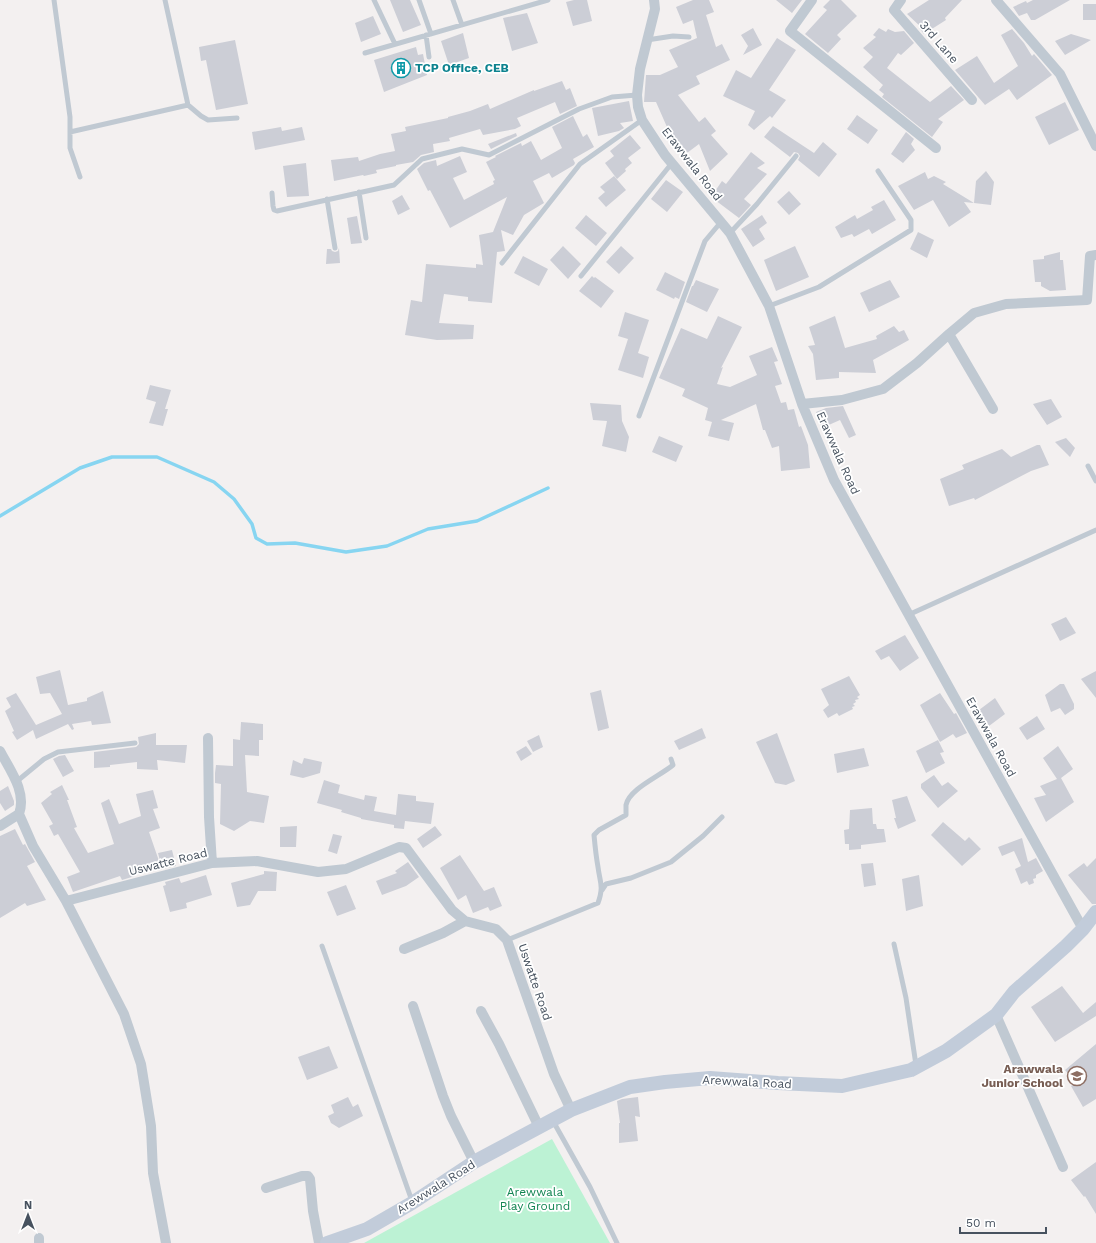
<svg xmlns="http://www.w3.org/2000/svg" width="1096" height="1243" font-family="'Work Sans',sans-serif">
	<style>
		.green { fill: #bcf2d4 }
		.lines { fill: none; stroke-linecap: round; stroke-linejoin: round }
		.stream { stroke: #87d5f1; stroke-width: 3.5 }
		.building { fill: #ccced6 }
		.lane { stroke: #c0c9d2; stroke-width: 5 }
		.street { stroke: #c0c9d2; stroke-width: 10 }
		.secondary { stroke: #c2ccda; stroke-width: 14 }
		.labels { text-anchor: middle; dominant-baseline: central; stroke-width: 3.5; stroke-linejoin: round; paint-order: stroke }
		.street-label { font-size: 12px; fill: #47525f; stroke: #fff }
		.culture-label { font-size: 12px; font-weight: bold; fill: #0d838f; stroke: #fff; text-anchor: start }
		.education-label { font-size: 12px; font-weight: bold; fill: #785e54; stroke: #fff; text-anchor: end }
		.park-label { font-size: 12px; fill: #128552; stroke: #fff }
	</style>
	<rect width="100%" height="100%" fill="#f3f0f0"/>
	<!-- green -->
	<path class="green" d="M552 1139 610 1243H364Z"/>
	<g class="lines">
		<!-- stream -->
		<path class="stream" d="M0 516 80 468 112 457H157L214 482 234 499 252 524 256 538 267 544 295 543 346 552 387 546 428 529 477 521 548 488"/>
	</g>
	<!-- building -->
	<path class="building" d="M390 0H410L421 25 403 32Z
		M574 0H587L592 21 573 26 566 2Z
		M693 0H709L714 12 706 15 716 47 722 44 730 60 696 76 700 84 678 95 699 122 705 117 716 131 711 135 728 154 710 171 699 144 687 153 667 127 656 102H644L646 75H660L678 67 669 50 697 38 693 20 683 24 676 7Z
		M776 0H802L792 13Z
		M830 0H841L857 16 837 35 841 39 828 53 805 34 827 10 823 7Z
		M929 0H962L945 18 946 20 924 34 919 28H922L907 14Z
		M1033 0H1070L1035 20H1031L1027 13 1019 16 1013 7 1026 1 1027 3Z
		M1083 4H1096V20H1083Z
		M527 13 538 43 512 51 503 18Z
		M373 16 381 34 361 42 355 23Z
		M753 28 762 45 743 55 748 46 741 35Z
		M879 28 886 32 888 29 895 32 904 31 914 43 901 55 898 53 887 68 930 102 951 86 964 100 938 119 943 122 932 137 882 97 884 94 879 90 883 85 863 67 873 57 863 48 876 37 873 35Z
		M1012 29 1024 43 1032 56 1034 54 1052 75 1017 100 1009 89 985 105 955 70 977 56 994 83 1018 66 1001 35Z
		M463 33 469 58 449 65 441 41Z
		M1071 34 1091 40 1065 55 1055 41Z
		M777 38 796 50 769 90 786 100 772 118 770 116 754 130 748 125 755 111 723 96 736 70 751 78Z
		M235 40 248 104 216 110 206 60 201 61 199 47Z
		M416 47 418 55 423 54 427 75 384 92 374 60Z
		M562 81 566 90 570 88 577 106 560 114 555 102 517 118 521 126 515 129 483 135 480 129 449 138 450 141 433 144 434 152 421 155 413 162 396 165V166L376 170 377 173 364 176 363 175 334 181 331 160 358 157 359 161 380 154 395 151 391 134 406 131 405 127 448 118V117L470 111 488 104 490 109 534 90V91Z
		M629 101 633 121 620 123 624 128 619 131 598 136 592 108Z
		M1065 102 1079 130 1049 145 1035 117Z
		M857 115 878 130 868 144 847 129Z
		M573 116 583 137 587 134 594 147 573 159 575 163 574 165 552 178 549 173 533 181 544 203 524 215 513 235 501 230 505 251 497 252 492 303 468 301V297L444 294 439 323 474 325 473 339 437 340 405 335 411 300 422 302 426 264 476 268V264L483 265 479 235 493 232 507 197 450 228 430 190 428 191 417 169 424 163 436 160 437 166 460 156 467 172 453 178 464 200 494 184 493 181 495 180 486 162 496 157 495 156 521 143 522 146 531 141 541 160 562 148 552 127Z
		M773 126 814 153 823 142 837 154 819 177 798 160 800 156 798 153 794 152 790 157 764 137Z
		M281 127 282 131 302 127 305 140 255 150 252 132Z
		M906 132 914 139 911 144 915 150 903 163 891 154Z
		M516 133 517 136 491 149 488 144Z
		M630 135 641 148 628 158 632 163 625 169 626 171 617 179 605 163 614 156 610 151Z
		M751 152 765 163 757 168 767 174 744 199 751 205 739 218 711 197 722 181 726 184Z
		M306 163 309 196 287 197 283 166Z
		M986 171 994 182 991 205 974 203 976 181Z
		M925 172 928 179 934 176 946 182 943 184 974 203 964 202 971 212 949 227 933 200 914 210 898 186Z
		M614 176 626 190 606 207 598 198 605 192 600 187Z
		M666 180 683 192 667 212 651 199Z
		M789 191 801 204 789 215 777 202Z
		M402 195 410 209 398 215 392 201Z
		M884 200 896 220 872 234 869 229 854 237 852 234 841 238 835 227 855 215 857 219 873 210 871 207Z
		M586 215 607 233 596 246 575 228Z
		M762 215 767 223 759 229 765 239 753 247 741 229Z
		M357 216 362 243 351 244 347 218Z
		M918 232 934 240 927 258 910 249Z
		M563 246 581 264 568 279 550 260Z
		M621 246 634 258 619 274 606 262Z
		M795 246 809 277 776 291 764 260Z
		M339 248 340 263 326 264 327 249H331L332 251 335 252 338 251Z
		M1060 252V260H1063L1066 290 1050 291 1041 286V282H1035L1033 260 1044 259V256Z
		M523 256 548 269 539 286 514 273Z
		M665 272 685 282 679 299 675 297 674 299 656 290Z
		M592 276 594 278 595 277 614 291 601 308 579 291Z
		M696 280 719 289 707 312 686 302 692 286H693Z
		M890 280 900 297 869 312 860 293Z
		M625 312 649 320 638 353 649 357 643 378 618 370 628 339 618 336Z
		M718 316 742 327 721 368 723 367 717 384 730 387 757 375 749 356 772 347 778 361 774 362 782 384 775 386 781 403 786 402 788 410 794 409 799 427 801 426 808 445 810 468 781 471 779 446 772 448 765 430H763L756 404 721 420 734 423 729 441 708 436 712 422 705 420 708 408 682 396 685 389 659 378 681 328 707 339Z
		M835 316 845 348 877 339 876 336 894 326 899 332 904 330 909 340 873 360 876 373 839 372V378L816 380 813 354 808 346 815 345 809 327Z
		M150 385 171 390 165 409H168L163 426 149 423 156 402 146 399Z
		M1051 399 1062 417 1047 425 1033 404Z
		M590 403 621 405 622 421 629 437 626 452 602 446 607 421 593 420Z
		M843 406 856 435 849 438 840 420 822 428 816 412 826 408Z
		M659 436 683 446 676 462 652 452Z
		M1066 438 1075 448 1070 457 1055 442Z
		M1037 445H1040L1049 465 1031 471 975 500 974 498 949 506 940 479 964 469 962 465 1002 449 1011 457Z
		M1066 617 1076 633 1060 641 1051 624Z
		M905 635 919 658 900 671 889 656 881 660 875 651Z
		M60 670 68 705 87 701V698L103 691 111 723 92 725 91 721 72 724 74 729 72 730 68 724 66 725 36 739 33 730 17 740 12 732 14 731 5 711 11 707 6 698 16 693 36 725 62 714 50 693 40 694 36 677Z
		M1096 671V698L1081 679Z
		M849 676 860 695 857 697 859 699 855 700 856 702 853 704 855 706 852 707 853 709 839 716 837 713 828 718 823 710 829 705 821 689Z
		M1060 684H1064L1074 704V709L1065 715 1060 708 1051 712 1045 695Z
		M601 690 609 728 598 731 590 693Z
		M940 693 954 714 956 713 967 733 956 738 953 734 940 742 920 705Z
		M995 698 1005 714 989 726 979 710Z
		M1037 716 1045 729 1027 740 1019 728Z
		M241 722 263 724V740H259V756L245 755 247 792 269 796 264 823 250 821 234 831 220 824 221 784 215 783V773L216 765 233 766V739L240 740Z
		M702 728 706 738 679 750 674 741Z
		M156 733V745H187L185 763 157 760 158 770 137 769V762L110 765V767L94 768V752L136 747 139 744 138 737Z
		M777 733 795 781 786 785 775 783 756 742Z
		M539 735 543 747 533 752 527 741Z
		M938 740 944 752 940 753 945 763 926 773 916 751Z
		M526 746 532 754 521 761 516 752Z
		M1058 746 1073 769 1061 778 1074 802 1046 822 1034 798 1046 795 1040 786 1057 779 1043 758Z
		M864 748 869 766 837 773 834 754Z
		M65 755 74 771 63 777 53 759 59 756Z
		M304 758 322 762 320 773 303 778 290 775 293 760 302 764Z
		M934 775 942 786 948 782 958 791 938 808 921 788V784Z
		M324 780 340 785 338 793 364 800 365 795 377 797 374 811 396 815 398 794 416 796V801L434 803 431 824 405 821 404 829 394 828V825L361 819V818L341 812 342 810 317 803Z
		M62 785 69 800H67L77 827 74 828 88 853 114 844 101 803 109 799 119 824 141 816 136 794 153 790 158 808 153 809 160 828 149 832 159 861 133 870 135 876 122 880 120 876 73 892 67 877 80 872 58 834 54 836 49 826 53 824 41 803 52 794 50 792Z
		M8 786 14 801V805L5 811 0 803V791Z
		M907 796 916 821 898 829 894 818H896L892 800Z
		M872 808 873 824H876L877 829H884L886 842 861 845V849L849 850V844H845L844 830 849 829 850 810Z
		M943 822 965 841 969 837 981 849 962 866 931 835Z
		M297 826 296 847H280V827Z
		M435 826 442 835 423 848 417 839Z
		M15 829 23 845 25 844 35 862 27 866 46 900 27 906 25 903 0 918V836Z
		M333 834 342 836 337 854 328 851Z
		M1022 838 1028 862 1036 858 1043 871 1036 875V878L1033 879 1034 883 1029 885 1027 881 1021 884 1015 869 1021 866 1014 851 1002 856 998 847Z
		M172 850 176 866 162 869 158 853Z
		M460 855 484 891 494 887 502 906 490 911 488 907 473 913 466 895 458 900 440 868Z
		M1096 858V904H1092L1068 875 1084 863 1087 867Z
		M408 862 419 877 406 886 382 895 376 881 397 873 395 871Z
		M873 863 876 885 864 887 861 864Z
		M264 871 277 872 276 891H258L250 905 237 907 231 883 264 874Z
		M206 875 212 895 186 903 187 908 170 912 163 886 166 885 165 882 179 878 181 883Z
		M919 875 923 906 906 911 902 879Z
		M346 885 356 909 337 916 327 892Z
		M1062 986 1083 1013 1096 1002V1016L1055 1042 1031 1007Z
		M1096 1044V1099L1083 1107 1071 1086 1076 1083 1065 1070Z
		M329 1046 338 1068 307 1080 298 1057Z
		M348 1097 353 1107 358 1104 363 1116 339 1128 331 1123 328 1116 334 1113 331 1105Z
		M638 1097 640 1117 635 1116 638 1141 619 1143V1123H620L617 1101 622 1099Z
		M1096 1162V1214L1085 1196 1084 1197 1071 1180Z"/>
	<g class="lines">
		<!-- lane -->
		<path class="lane" d="M54 0 70 117V148L80 177
			M165 0 188 105 201 116 208 120 237 118
			M374 0 395 44
			M419 0 431 34
			M453 0 462 25
			M426 35 429 57
			M647 40 673 36 689 37
			M365 53 548 0
			M70 132 188 105
			M359 192 366 238
			M272 193 273 206 274 210 277 211 394 185 422 159 462 149 489 155 579 109 612 97 637 95
			M327 199 335 248
			M730 233 757 204 796 156
			M502 263 580 164 642 120
			M581 276 672 163
			M769 306 819 287 911 230V220L878 171
			M639 416 705 241 721 222
			M1088 466 1096 481
			M908 615 1096 530
			M16 782 44 759 58 752 135 743
			M602 890 606 884 631 878 671 862 703 836 722 817
			M507 940 598 903C604 886 600 883 598 867 596 856 595 846 594 835L599 830 626 815C626 812 626 808 626 805 629 789 660 776 673 765L671 759
			M894 944 906 998 916 1065
			M322 946 412 1201
			M553 1121 590 1187 617 1243"/>
		<!-- street -->
		<path class="street" d="M654 0 655 9 640 69 637 95 638 107 642 120 665 155 730 233 769 306 802 404 834 480 1083 929
			M812 0 790 31 936 148
			M901 0 894 10 972 100
			M996 0 1060 74 1096 146
			M949 334 993 409
			M802 404 842 400 883 389 917 363 949 334 974 313 1006 304 1087 300 1090 256 1096 255
			M208 738 209 817 212 863
			M0 751C10 770 27 792 19 814L33 846 66 901 212 863 257 861 318 872 346 869 399 847 406 848 452 910 465 921 496 929 507 940 554 1074 571 1110
			M0 826 19 814
			M66 901 124 1014 141 1064 151 1126 153 1173 166 1243
			M404 949 443 933 465 921
			M413 1006 443 1096 451 1116 474 1162
			M481 1011 499 1044 539 1127
			M996 1015 1063 1167
			M266 1188 302 1176H308L310 1179 313 1211 319 1243
			M39 1238V1243"/>
		<!-- secondary -->
		<path class="secondary" d="M327 1243 367 1229 412 1203 474 1162 571 1110 630 1087 665 1082 710 1078 778 1083 842 1086 911 1070 946 1051 996 1015 1014 992 1066 946 1083 929 1096 912"/>
	</g>
	<!-- icons -->
	<defs>
		<symbol id="building-ring" viewBox="-11 -11 22 22"><circle r="9.5" fill="#fff" stroke="#0f9aa8" stroke-width="1.5"/><path d="M-4-6H4V6H1V3H-1V6H-4ZM-2.5-4.3h1.7v1.8h-1.7ZM.8-4.3h1.7v1.8H.8ZM-2.5-1h1.7V.8h-1.7ZM.8-1h1.7V.8H.8Z" fill="#0f9aa8"/></symbol>
		<symbol id="school-ring" viewBox="-11 -11 22 22"><circle r="9.5" fill="#fff" stroke="#8d6e63" stroke-width="1.5"/><path d="M0-5L7-2L0 1L-7-2ZM-4 1L0 2.5L4 1V4Q0 6-4 4Z" fill="#8d6e63"/></symbol>
	</defs>
	<g fill-rule="evenodd">
		<use href="#building-ring" x="390" y="57" width="22" height="22"/>
		<use href="#school-ring" x="1066" y="1065" width="22" height="22"/>
	</g>
	<g class="labels">
		<!-- street labels -->
		<g class="street-label">
			<text transform="translate(939 42) rotate(49)">3rd Lane</text>
			<text transform="translate(692 164) rotate(52)">Erawwala Road</text>
			<text transform="translate(838 453) rotate(66)">Erawwala Road</text>
			<text transform="translate(991 737) rotate(61)">Erawwala Road</text>
			<text transform="translate(168 862) rotate(-14)">Uswatte Road</text>
			<text transform="translate(535 982) rotate(71)">Uswatte Road</text>
			<text transform="translate(747 1082) rotate(3)">Arewwala Road</text>
			<text transform="translate(436 1187) rotate(-32)">Arewwala Road</text>
		</g>
		<!-- culture labels -->
		<g class="culture-label">
			<text x="415" y="68">TCP Office, CEB</text>
		</g>
		<!-- education labels -->
		<g class="education-label">
			<text x="1063" y="1069">Arawwala<tspan x="1063" dy="14">Junior School</tspan></text>
		</g>
		<!-- park labels -->
		<g class="park-label">
			<text x="535" y="1192">Arewwala<tspan x="535" dy="14">Play Ground</tspan></text>
		</g>
	</g>
	<!-- north arrow -->
	<g transform="translate(28 1215)" stroke="#ffffff" stroke-width="3" paint-order="stroke">
	<path d="M0-3L7 15L0 10L-7 15Z" fill="#47525f"/>
	<text y="-6" font-size="11" font-weight="bold" text-anchor="middle" fill="#47525f">N</text>
	</g>
	<!-- scale -->
	<path d="M960 1227v6h86v-6" fill="none" stroke="#47525f" stroke-width="2"/>
	<text x="966" y="1227" font-size="12" fill="#47525f" stroke="#ffffff" stroke-width="3" paint-order="stroke">50 m</text>
</svg>
